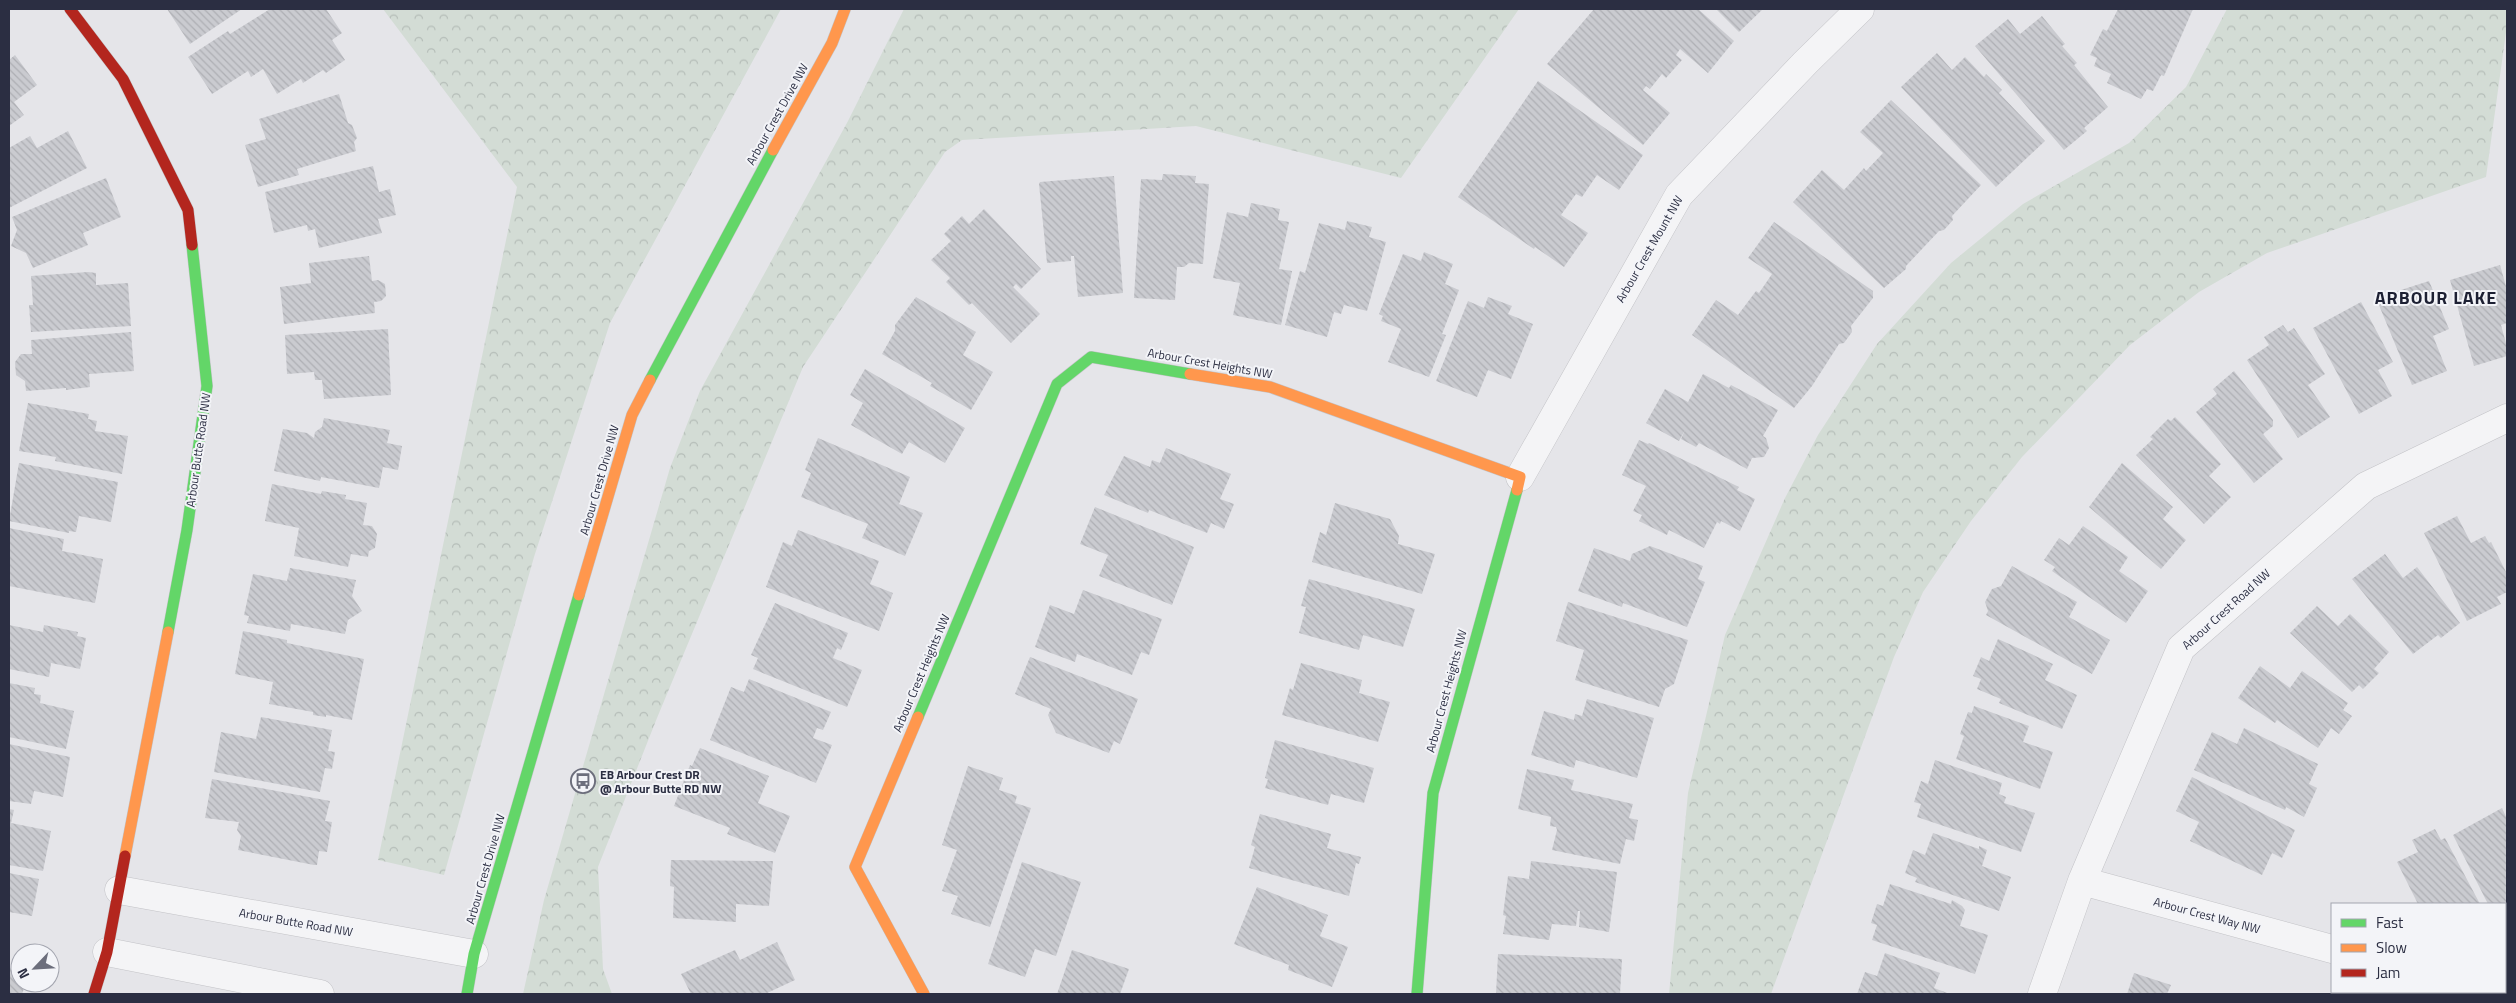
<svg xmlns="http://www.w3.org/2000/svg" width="2516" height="1003" font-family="'Titillium Web',sans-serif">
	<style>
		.forest { fill: url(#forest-crowns) }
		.building { fill: url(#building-back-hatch) }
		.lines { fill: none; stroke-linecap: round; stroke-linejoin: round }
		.street-casing { stroke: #c3c3c7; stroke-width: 29 }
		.fast-casing { stroke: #c3c3c7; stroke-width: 12 }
		.slow-casing { stroke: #c3c3c7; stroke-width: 12 }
		.jam-casing { stroke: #c3c3c7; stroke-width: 12 }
		.street { stroke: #f4f4f6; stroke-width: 28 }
		.fast { stroke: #63d668; stroke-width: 11 }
		.slow { stroke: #ff974d; stroke-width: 11 }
		.jam { stroke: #b3261e; stroke-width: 11 }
		.labels { text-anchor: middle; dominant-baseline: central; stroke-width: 4; stroke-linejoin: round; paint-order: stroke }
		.street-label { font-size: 12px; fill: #2b2e42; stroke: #f3f4f8 }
		.poi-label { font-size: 12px; font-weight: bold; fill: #2b2e42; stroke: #f3f4f8; text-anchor: start }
		.district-label { font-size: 18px; font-weight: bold; letter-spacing: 1px; fill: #1d2033; stroke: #f3f4f8 }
	</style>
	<defs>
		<pattern id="forest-crowns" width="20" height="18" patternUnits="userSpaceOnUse" patternTransform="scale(1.25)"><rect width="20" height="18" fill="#d3dcd5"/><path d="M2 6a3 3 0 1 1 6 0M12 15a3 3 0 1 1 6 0" fill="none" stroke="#b5bdb8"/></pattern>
		<pattern id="building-back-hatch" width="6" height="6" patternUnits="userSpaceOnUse" patternTransform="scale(1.25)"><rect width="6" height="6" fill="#cacbd0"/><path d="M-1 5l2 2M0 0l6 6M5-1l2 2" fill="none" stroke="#aeafb4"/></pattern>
	</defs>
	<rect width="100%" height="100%" fill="#e5e5e9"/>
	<!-- forest -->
	<path class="forest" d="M383 9H781L610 323 534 557 444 875 378 860 517 187Z
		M904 9H1519L1401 178 1196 126 962 140 945 152 803 367 657 718 598 867 603 969 612 994H523L544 900 670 468 700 391 848 121Z
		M2227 9H2507V25L2486 177 2267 253 2199 292 2130 345 2022 457 1971 521 1923 592 1894 657 1771 994H1669L1688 793 1725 635 1785 498 1818 435 1877 344 1951 263 2023 204 2129 143 2186 87Z"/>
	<!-- building -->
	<path class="building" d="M167 9H242L190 44Z
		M270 9H326L342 33 332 40 345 60 326 73 323 70 303 83 301 79 277 94 263 69 251 77 248 71 212 94 188 57 228 31 230 34Z
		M1594 9H1698L1734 41 1708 73 1680 49 1676 55 1682 60 1666 78 1662 74 1650 89 1646 86 1643 90 1670 113 1643 145 1547 64Z
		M1716 9H1763L1739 32Z
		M2118 9H2193L2164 76 2161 75 2153 91 2147 89 2141 99 2107 83 2111 74 2094 66 2097 58 2090 55 2103 29 2107 31Z
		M2042 16 2065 44 2062 46 2077 63 2074 65 2108 107 2084 128 2087 131 2064 150 1975 46 2008 19 2020 34Z
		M1937 53 1952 70 1965 57 1984 77 1986 74 2002 90 1999 93 2045 141 1996 187 1901 87Z
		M15 55 37 85 14 102 24 115 9 126V60Z
		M1538 81 1643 155 1619 190 1597 175 1582 197 1576 194 1561 215 1588 233 1564 267 1535 247 1534 249 1458 197Z
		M339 94 348 123 352 125 357 138 354 142 356 151 297 169 299 175 258 187 245 145 266 139 259 119Z
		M1891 100 1981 185 1952 216 1953 220 1944 230 1939 231 1906 266V269L1884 288 1793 202 1822 170 1844 190 1864 168 1866 171 1883 153 1860 132Z
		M68 131 87 168 9 208V148L30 136 37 148Z
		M373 166 379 192 390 189 396 215 378 219 382 233 319 248 315 229 308 231 307 225 274 233 265 192Z
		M1163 174 1196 176 1195 183 1209 184 1203 264 1189 263 1184 267H1177L1175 300 1134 298 1141 179 1162 180Z
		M1114 176 1123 293 1078 297 1074 256H1071V261L1047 263 1039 184 1040 182Z
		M106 178 121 217 83 233 88 245 33 268 26 253 11 246 17 230 12 217Z
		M1251 203 1280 209 1278 220 1289 222 1279 269 1292 271 1281 325 1233 315 1240 283 1213 278 1227 212 1248 217Z
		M984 209 1041 269 1021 289 1016 284 1013 287 1040 314 1011 343 972 303 969 305 946 282 950 278 931 260 951 241 944 234 962 216 969 224Z
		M1347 221 1372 227 1369 237 1386 242 1367 311 1344 305 1341 314 1334 312 1327 337 1285 325 1300 271 1305 273 1319 223 1345 230Z
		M1774 222 1873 291V298L1851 326 1852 332 1844 343 1839 344 1812 386 1794 408 1692 335 1716 300 1738 315 1756 291 1759 293 1772 274 1748 258Z
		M1424 252 1453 264 1445 284 1459 290 1442 334 1446 335 1429 377 1388 362 1401 329 1381 321 1383 316 1379 314 1403 254 1421 261Z
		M369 256 372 281 378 280 385 284 386 296 381 301 374 302 375 313 284 324 280 287 311 283 309 263Z
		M2500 265 2507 290V323L2501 325 2507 347V356L2474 366 2450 280Z
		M88 272 96 273V285L128 283 131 326 31 332 29 305H33L31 276Z
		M2429 281 2449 329 2433 336 2447 371 2412 385 2376 298Z
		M916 297 976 332 963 355 993 372 971 410 930 386 932 383 882 354 895 331V325Z
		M1488 297 1512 306 1508 314 1533 324 1511 379 1488 370 1477 397 1436 381 1468 301 1484 308Z
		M2361 302 2393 362 2378 370 2392 396 2359 414 2313 328Z
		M2283 325 2288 332 2294 328 2325 374 2308 385 2330 417 2298 438 2247 360 2269 345 2264 337Z
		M388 329 391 395 324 399 322 380H315L314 372 287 374 285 335Z
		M131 332 134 371 89 374 90 387 66 390V388L26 391 25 381 16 375 15 362 21 354H32L31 340Z
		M865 369 965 428 945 463 909 442 902 454 851 425 863 403 850 395Z
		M2234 371 2273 420V426L2263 434 2283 459 2254 483 2196 412 2217 394 2213 389Z
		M1703 374 1729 388 1731 385 1778 410 1763 436 1766 438 1769 448 1764 457 1752 458 1747 469 1699 443 1696 447 1681 439 1685 430 1679 441 1646 423 1665 389 1688 402Z
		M28 403 89 414 88 419 97 421 95 431 128 436 122 474 55 461 56 457 19 451Z
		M2175 417 2221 464 2209 476 2231 497 2204 524 2136 455 2153 439 2150 437 2168 419 2171 421Z
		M324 418 390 430 387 443 402 446 398 470 383 467 379 488 321 477 320 481 274 471 283 429 307 433 314 438 315 432 322 427Z
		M818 438 910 477 899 504 923 513 905 556 862 538 868 524 801 497 811 473 805 470Z
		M1639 440 1648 444 1649 443 1739 487 1737 490 1755 499 1740 531 1721 521 1720 524 1717 522 1704 548 1669 530 1667 535 1639 521 1642 515 1633 511 1646 486 1622 475Z
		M1166 448 1231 474 1220 499 1234 504 1224 529 1211 523 1207 533 1149 510 1148 513 1104 495 1124 456 1150 467 1152 460 1160 463Z
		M19 463 118 482 111 522 79 516 76 532 69 531V533L9 521Z
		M2122 463 2173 507 2163 519 2186 540 2161 569 2089 507Z
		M272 484 321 494 322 491 346 495 345 499 367 503 363 525 372 526 377 534 375 548 369 551 368 557 351 554 348 567 294 556 299 528 265 521Z
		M1335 503 1390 519 1399 536 1398 544 1435 554 1422 594 1312 562 1320 532 1326 535Z
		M1095 507 1194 547 1172 605 1099 576 1108 555 1080 544Z
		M2457 516 2471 543 2485 536 2489 543 2491 542 2507 574V592L2497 597 2501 604 2467 621 2424 533Z
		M2083 526 2128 557 2119 571 2148 591 2126 623 2052 571 2055 567 2044 560 2059 538 2069 545Z
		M9 528 64 539 62 551 103 559 95 603 9 586Z
		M798 530 879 561 870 584 893 593 879 631 766 587 783 542 792 546Z
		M1650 546 1703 566 1698 579 1705 582 1687 627 1623 603 1622 607 1578 591 1594 548 1630 561 1632 554Z
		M2385 554 2403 578 2417 567 2460 623 2441 638 2438 635 2413 654 2352 579Z
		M2012 566 2077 602 2069 617 2110 640 2092 674 1986 615 1988 611 1985 602 1992 589 2001 586Z
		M290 568 356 580 352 596 362 611 348 620 345 634 291 624 290 631 247 623 249 616 244 615 253 574 287 581Z
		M1309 579 1415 609 1403 647 1363 635 1359 650 1299 633 1306 607 1301 606Z
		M1083 590 1162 619 1149 655 1141 652 1132 675 1077 654 1075 662 1035 647 1050 605 1074 614Z
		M1568 602 1688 640 1674 684 1665 689 1659 707 1575 680 1584 650 1556 641Z
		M775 603 848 633 841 650 837 648 833 658 862 670 847 707 753 669 758 658 751 655Z
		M2317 606 2338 626 2350 614 2389 652 2374 669 2379 673 2363 689 2359 685 2352 692 2290 633Z
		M9 625 43 632 44 625 78 632 77 636 86 638 80 669 51 663 49 677 9 669Z
		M243 631 287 640V643L364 659 352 720 326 715V717L313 715V712L269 704 273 682 235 674Z
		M1998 639 2053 664 2045 680 2077 695 2062 729 1999 703 2001 699 1977 689 1981 679 1973 676 1981 657 1989 661Z
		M1030 657 1138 699 1120 744 1114 741 1109 753 1056 733 1048 715 1051 709 1015 694Z
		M1301 663 1362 680 1359 693 1390 702 1378 742 1282 715 1290 688 1293 690Z
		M2260 666 2290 688 2302 671 2348 703 2343 710 2352 716 2339 734 2331 728 2318 748 2277 720 2275 723 2238 698Z
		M749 679 831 712 823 730 817 728 813 738 832 745 816 783 710 740 731 687 744 692Z
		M9 683 35 688 34 694 41 695 40 703 74 711 66 749 9 737Z
		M1587 699 1654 718 1637 778 1576 760 1574 768 1531 755 1544 711 1574 720 1575 714 1582 716Z
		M1974 706 2029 726 2023 742 2053 752 2040 789 1956 759 1964 736 1960 734 1968 712 1972 713Z
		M261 717 332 730 328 751 335 752 332 769 325 768 320 792 214 772 221 732 256 739Z
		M2244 728 2318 764 2309 784 2317 788 2304 817 2286 807 2285 810 2194 770 2212 732 2237 744Z
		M1275 740 1374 768 1364 803 1331 794 1328 805 1265 788 1268 779 1265 778Z
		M9 744 70 757 63 797 34 791 31 804 9 801Z
		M700 748 769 776 758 803 790 816 775 853 727 834 730 828 674 806 690 765 692 766Z
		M1935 760 2002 783 1999 794 2006 797 2004 803 2035 813 2021 852 1917 817 1921 804 1914 802 1921 781 1928 784Z
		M968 766 1003 778 999 790 1017 796 1015 803 1031 808 990 927 951 914 958 896 942 891 957 850 942 845Z
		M1527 769 1574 780 1571 790 1633 804 1629 818 1638 820 1634 841 1626 839 1620 864 1552 850 1557 830 1556 827 1550 826 1551 817 1518 809Z
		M2192 777 2295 830 2282 858 2272 853 2262 875 2190 841 2199 822 2176 811Z
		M212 779 330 801 325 821 332 822 327 852 319 851 317 865H314L238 850 241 836 237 830 239 822 205 818Z
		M2502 808 2507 819V914L2505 916V904H2488L2453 835Z
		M9 809 14 810 11 823 51 831 43 871 9 865Z
		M1260 814 1331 834 1327 848 1361 857 1359 864 1356 863 1349 896 1249 868 1255 847 1251 845Z
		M2435 829 2441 840 2445 838 2480 904H2418L2397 862 2418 852 2412 840Z
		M1933 833 1979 849V846L1987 850 1982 866 2011 877 1999 911 1915 882 1917 878 1905 873 1913 850 1925 855Z
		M671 860 773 861 769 906 736 904V922L673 918 674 887 670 886Z
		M1531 861 1617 872 1609 932 1579 927 1580 911H1578L1576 926 1552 924 1549 940 1503 934 1506 916 1503 915 1508 876 1529 879Z
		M1022 862 1081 882 1056 956 1035 949 1025 977 988 964Z
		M9 873 39 879 32 916 9 912Z
		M1890 884 1951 904 1952 900 1962 906 1965 910 1960 926 1988 935 1975 974 1872 940 1877 925 1871 923 1877 904 1883 906Z
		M1257 887 1328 915 1320 936 1348 947 1332 987 1288 970 1289 965 1234 944Z
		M777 942 795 980 765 994H691L681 974 735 950 740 960Z
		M1072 950 1129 969 1120 994H1057Z
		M1885 953 1940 973 1934 988 1950 994H1857L1865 972 1877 976Z
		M1498 954 1622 959 1620 994H1496Z
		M9 968 20 971V983H26L22 994H9Z
		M2134 973 2171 985 2167 994H2127Z"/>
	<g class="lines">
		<defs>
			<path id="street" d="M1520 477 1679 195 1805 63 1860 9
				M2082 881 2332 949
				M119 890 474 954
				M107 952 320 994
				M2437 992 2443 994
				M2042 994 2082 881 2181 648 2366 486 2507 418"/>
			<path id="fast" d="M650 380 773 150
				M168 632 187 530 207 386 192 245
				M918 717 1057 384 1091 357 1190 374
				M467 994 474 954 579 595
				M1417 994 1433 793 1517 490"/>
			<path id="slow" d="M773 150 832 43 845 9
				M1190 374 1270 387 1520 477 1517 490
				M579 595 632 415 650 380
				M918 717 855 867 924 994
				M125 856 168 632"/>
			<path id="jam" d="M70 9 123 79 188 210 192 245
				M94 994 107 952 125 856"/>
		</defs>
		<!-- street casing -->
		<use href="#street" class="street-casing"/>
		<!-- fast casing -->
		<use href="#fast" class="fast-casing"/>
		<!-- slow casing -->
		<use href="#slow" class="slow-casing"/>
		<!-- jam casing -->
		<use href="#jam" class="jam-casing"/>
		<!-- street -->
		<use href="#street" class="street"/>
		<!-- fast -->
		<use href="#fast" class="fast"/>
		<!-- slow -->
		<use href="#slow" class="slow"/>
		<!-- jam -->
		<use href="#jam" class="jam"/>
	</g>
	<!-- icons -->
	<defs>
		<symbol id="bus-ring" viewBox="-11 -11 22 22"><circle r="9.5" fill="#f3f4f8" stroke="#6c6e7c" stroke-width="1.5"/><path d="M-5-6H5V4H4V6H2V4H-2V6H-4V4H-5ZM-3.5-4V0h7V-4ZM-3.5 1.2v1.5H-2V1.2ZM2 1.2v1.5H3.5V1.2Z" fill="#6c6e7c"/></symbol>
	</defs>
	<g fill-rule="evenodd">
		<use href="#bus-ring" x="569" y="767" width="28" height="28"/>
	</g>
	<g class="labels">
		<!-- street labels -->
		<g class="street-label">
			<text transform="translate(777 114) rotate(-61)">Arbour Crest Drive NW</text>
			<text transform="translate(1649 249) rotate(-60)">Arbour Crest Mount NW</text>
			<text transform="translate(1210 363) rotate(10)">Arbour Crest Heights NW</text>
			<text transform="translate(198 450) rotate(-82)">Arbour Butte Road NW</text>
			<text transform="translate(599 480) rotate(-74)">Arbour Crest Drive NW</text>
			<text transform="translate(2226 609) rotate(-42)">Arbour Crest Road NW</text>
			<text transform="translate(921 673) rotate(-67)">Arbour Crest Heights NW</text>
			<text transform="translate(1446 691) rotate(-75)">Arbour Crest Heights NW</text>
			<text transform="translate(485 869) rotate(-74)">Arbour Crest Drive NW</text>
			<text transform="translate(2207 915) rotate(15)">Arbour Crest Way NW</text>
			<text transform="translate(296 922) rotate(10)">Arbour Butte Road NW</text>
		</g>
		<!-- poi labels -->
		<g class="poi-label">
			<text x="600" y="774">EB Arbour Crest DR<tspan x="600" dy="14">@ Arbour Butte RD NW</tspan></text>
		</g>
		<!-- district labels -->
		<g class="district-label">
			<text x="2436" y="297">ARBOUR LAKE</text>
		</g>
	</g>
	<!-- border -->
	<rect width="2516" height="1003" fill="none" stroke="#2b2e42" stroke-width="20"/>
	<!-- legend -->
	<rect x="2331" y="903" width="175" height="90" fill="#f3f4f8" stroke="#a3a5af"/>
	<rect x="2341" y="919" width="25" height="8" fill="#63d668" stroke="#a3a5af"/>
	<text x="2376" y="928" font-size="15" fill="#2b2e42">Fast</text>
	<rect x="2341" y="944" width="25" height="8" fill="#ff974d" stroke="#a3a5af"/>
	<text x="2376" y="953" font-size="15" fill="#2b2e42">Slow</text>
	<rect x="2341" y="969" width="25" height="8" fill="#b3261e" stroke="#a3a5af"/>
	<text x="2376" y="978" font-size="15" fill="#2b2e42">Jam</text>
	<!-- north arrow -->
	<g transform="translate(35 968) rotate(245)"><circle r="24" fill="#f3f4f8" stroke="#a3a5af"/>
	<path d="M0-4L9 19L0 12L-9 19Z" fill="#6c6e7c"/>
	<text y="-8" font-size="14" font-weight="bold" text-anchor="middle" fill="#2b2e42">N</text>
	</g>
</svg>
